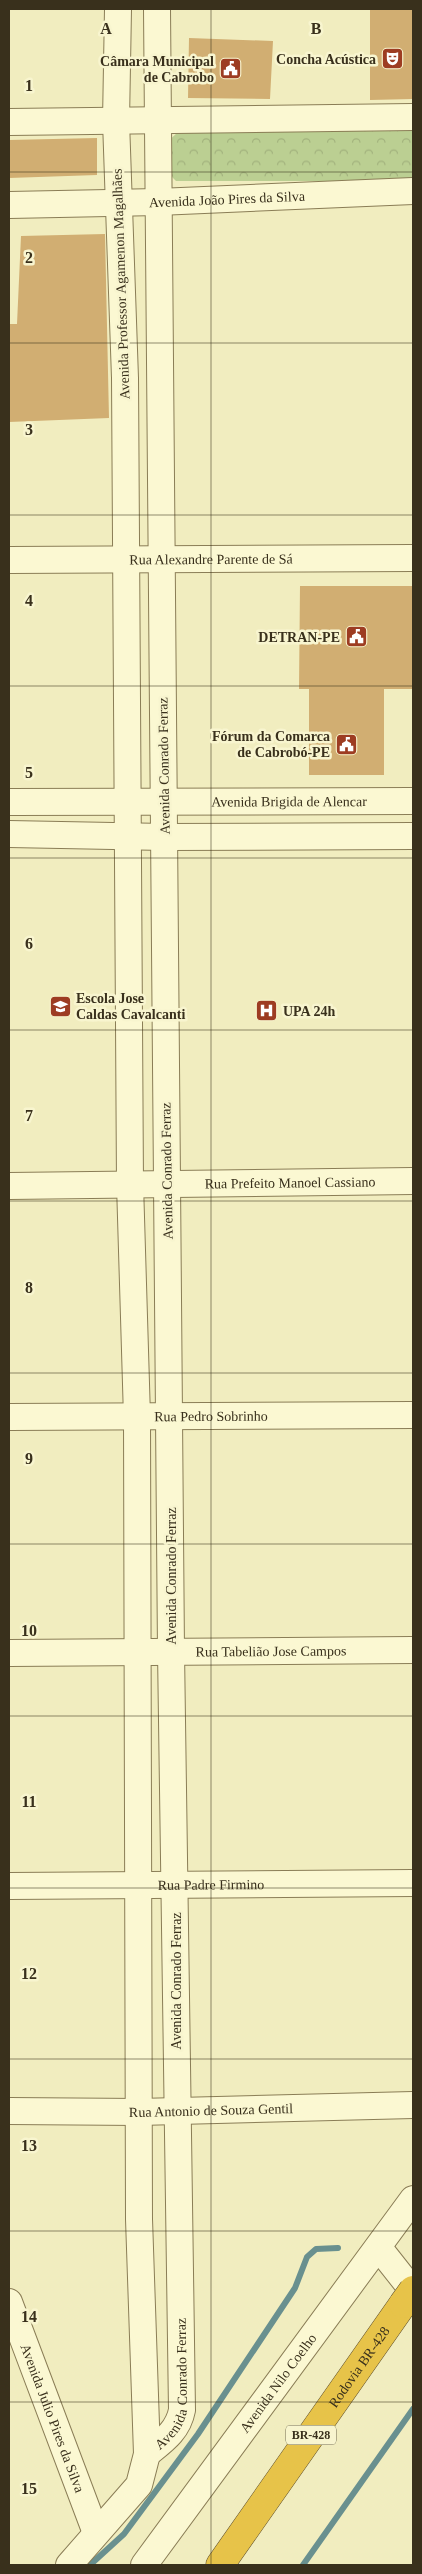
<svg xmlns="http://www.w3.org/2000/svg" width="422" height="2574" font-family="Georgia,serif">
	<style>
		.park { fill: url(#park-crowns) }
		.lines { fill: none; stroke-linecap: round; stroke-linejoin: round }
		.stream { stroke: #69908f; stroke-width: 6 }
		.building { fill: #d1ae72 }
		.minor-casing { stroke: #8a7d56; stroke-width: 28 }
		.highway-casing { stroke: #58492b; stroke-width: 29 }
		.minor { stroke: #fbf8d2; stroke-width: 26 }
		.highway { stroke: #e7c349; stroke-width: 28 }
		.highway-bridge-casing { stroke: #58492b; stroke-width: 29; stroke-linecap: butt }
		.highway-bridge { stroke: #e7c349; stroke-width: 28 }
		.grid { fill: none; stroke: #39301c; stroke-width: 1; stroke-opacity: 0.55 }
		.labels { text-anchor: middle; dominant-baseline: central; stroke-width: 5; stroke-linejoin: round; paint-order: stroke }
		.shield { fill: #f8f5cf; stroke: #726b52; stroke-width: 1 }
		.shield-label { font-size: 12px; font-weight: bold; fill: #39301c }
		.poi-label { font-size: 14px; font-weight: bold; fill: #39301c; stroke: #f8f5cf; text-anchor: end }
		.street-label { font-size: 14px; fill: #39301c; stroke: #f8f5cf }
		.grid-label { font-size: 16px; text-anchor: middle; font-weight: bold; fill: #39301c; stroke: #f8f5cf; stroke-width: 5; stroke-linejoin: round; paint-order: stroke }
	</style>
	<defs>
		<pattern id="park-crowns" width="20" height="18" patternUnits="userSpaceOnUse" patternTransform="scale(1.25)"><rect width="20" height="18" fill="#bbcf92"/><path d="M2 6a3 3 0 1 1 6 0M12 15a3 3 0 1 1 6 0" fill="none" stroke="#a2b27d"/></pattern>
	</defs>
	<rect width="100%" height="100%" fill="#f1edbf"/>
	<!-- park -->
	<path class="park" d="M413 130V181H176L165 170 166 143 177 133Z"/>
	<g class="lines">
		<!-- stream -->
		<path class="stream" d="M90 2565 124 2534 198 2434 295 2288 307 2257 316 2249 338 2248
			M303 2565 413 2409"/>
	</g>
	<!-- building -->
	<path class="building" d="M370 9H413V99L370 100Z
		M189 38 273 41 270 99 188 98Z
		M97 138V175L9 178V140Z
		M105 234 109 418 9 422V324H17L21 236Z
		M300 586H413V689H384V775H309V689H299Z"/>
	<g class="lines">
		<defs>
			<g id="minor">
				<path d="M9 122 413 117"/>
				<path id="s1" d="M9 205 158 202 413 191"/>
				<path id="s2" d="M9 560 413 558"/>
				<path id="s3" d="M9 802 413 801"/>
				<path d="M9 834 165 837 413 836"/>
				<path id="s4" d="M9 1186 413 1181"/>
				<path id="s5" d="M9 1417 413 1415"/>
				<path id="s6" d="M9 1653 413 1650"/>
				<path id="s7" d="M9 1886 413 1883"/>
				<path id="s8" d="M9 2111 139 2112 413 2105"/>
				<path d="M379 2248 413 2291"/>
				<path id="s9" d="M9 2302 96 2533"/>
				<path id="s10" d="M147 2454C163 2441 178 2431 182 2410L171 1651 157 9"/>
				<path d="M69 2565 139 2485 147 2454 139 2219 137 1417 130 1184 125 378 116 121 118 9"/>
				<path id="s11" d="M144 2565 413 2199"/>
			</g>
			<g id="highway">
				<path id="s12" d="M220 2565 403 2304"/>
			</g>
		</defs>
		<!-- minor casing -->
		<use href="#minor" class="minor-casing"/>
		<!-- highway casing -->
		<use href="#highway" class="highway-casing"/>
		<!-- minor -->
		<use href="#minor" class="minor"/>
		<!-- highway -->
		<use href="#highway" class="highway"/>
		<defs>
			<path id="highway-bridge" d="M403 2304 413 2290"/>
		</defs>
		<!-- highway-bridge casing -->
		<use href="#highway-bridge" class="highway-bridge-casing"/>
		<!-- highway-bridge -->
		<use href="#highway-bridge" class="highway-bridge"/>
	</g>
	<!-- grid -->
	<path class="grid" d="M211 9V2565M9 172H413M9 343H413M9 515H413M9 686H413M9 858H413M9 1030H413M9 1201H413M9 1373H413M9 1544H413M9 1716H413M9 1888H413M9 2059H413M9 2231H413M9 2402H413"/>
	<!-- icons -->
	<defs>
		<symbol id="theatre-square" viewBox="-11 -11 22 22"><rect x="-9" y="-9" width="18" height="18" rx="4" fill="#9d3c22" stroke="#f8f5cf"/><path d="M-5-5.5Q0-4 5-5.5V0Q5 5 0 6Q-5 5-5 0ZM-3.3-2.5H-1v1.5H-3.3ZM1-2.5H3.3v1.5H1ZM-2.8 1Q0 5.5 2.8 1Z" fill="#fff"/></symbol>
		<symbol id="civic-square" viewBox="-11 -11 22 22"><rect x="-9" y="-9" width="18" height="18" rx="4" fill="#9d3c22" stroke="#f8f5cf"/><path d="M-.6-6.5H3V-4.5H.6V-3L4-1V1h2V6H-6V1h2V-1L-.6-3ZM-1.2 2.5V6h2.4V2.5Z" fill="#fff"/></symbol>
		<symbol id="school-square" viewBox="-11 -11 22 22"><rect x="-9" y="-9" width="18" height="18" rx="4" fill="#9d3c22" stroke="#f8f5cf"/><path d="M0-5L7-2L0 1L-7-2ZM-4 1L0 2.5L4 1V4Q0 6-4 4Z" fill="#fff"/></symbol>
		<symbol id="hospital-square" viewBox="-11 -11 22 22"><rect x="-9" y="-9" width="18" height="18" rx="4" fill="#9d3c22" stroke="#f8f5cf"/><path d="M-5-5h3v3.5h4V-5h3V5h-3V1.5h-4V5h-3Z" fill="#fff"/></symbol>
	</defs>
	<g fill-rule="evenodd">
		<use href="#theatre-square" x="380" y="46" width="25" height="25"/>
		<use href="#civic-square" x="218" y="56" width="25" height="25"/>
		<use href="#civic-square" x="344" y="624" width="25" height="25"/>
		<use href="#civic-square" x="334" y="732" width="25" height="25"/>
		<use href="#school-square" x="48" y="994" width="25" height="25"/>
		<use href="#hospital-square" x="254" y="998" width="25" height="25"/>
	</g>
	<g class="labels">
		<!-- shield labels -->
		<rect class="shield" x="286" y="2425.5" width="50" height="19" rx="4"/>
		<g class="shield-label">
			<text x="311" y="2435">BR-428</text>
		</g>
		<!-- poi labels -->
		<g class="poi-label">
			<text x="376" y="59">Concha Acústica</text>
			<text x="214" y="61">Câmara Municipal<tspan x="214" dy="16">de Cabrobo</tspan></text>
			<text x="340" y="637">DETRAN-PE</text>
			<text x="330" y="736">Fórum da Comarca<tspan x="330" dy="16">de Cabrobó-PE</tspan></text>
			<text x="76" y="998" text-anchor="start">Escola Jose<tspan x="76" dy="16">Caldas Cavalcanti</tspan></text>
			<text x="283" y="1011" text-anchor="start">UPA 24h</text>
		</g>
		<!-- street labels -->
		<g class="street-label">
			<text stroke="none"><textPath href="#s1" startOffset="218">Avenida João Pires da Silva</textPath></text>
			<text transform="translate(121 284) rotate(-92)">Avenida Professor Agamenon Magalhães</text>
			<text stroke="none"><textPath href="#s2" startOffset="202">Rua Alexandre Parente de Sá</textPath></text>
			<text transform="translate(164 766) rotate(-91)">Avenida Conrado Ferraz</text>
			<text stroke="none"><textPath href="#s3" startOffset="280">Avenida Brigida de Alencar</textPath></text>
			<text transform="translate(167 1171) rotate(-91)">Avenida Conrado Ferraz</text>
			<text stroke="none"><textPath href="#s4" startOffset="281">Rua Prefeito Manoel Cassiano</textPath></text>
			<text stroke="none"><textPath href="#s5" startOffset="202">Rua Pedro Sobrinho</textPath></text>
			<text transform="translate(171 1576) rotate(-90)">Avenida Conrado Ferraz</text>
			<text stroke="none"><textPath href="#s6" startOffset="262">Rua Tabelião Jose Campos</textPath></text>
			<text stroke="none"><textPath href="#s7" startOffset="202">Rua Padre Firmino</textPath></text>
			<text transform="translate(176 1981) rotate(-90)">Avenida Conrado Ferraz</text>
			<text stroke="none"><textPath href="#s8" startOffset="202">Rua Antonio de Souza Gentil</textPath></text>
			<text stroke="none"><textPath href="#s12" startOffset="242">Rodovia BR-428</textPath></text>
			<text stroke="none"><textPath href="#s10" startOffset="81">Avenida Conrado Ferraz</textPath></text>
			<text stroke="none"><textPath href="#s11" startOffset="226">Avenida Nilo Coelho</textPath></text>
			<text stroke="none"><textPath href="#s9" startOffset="124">Avenida Julio Pires da Silva</textPath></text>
		</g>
	</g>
	<g class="grid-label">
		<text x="106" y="34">A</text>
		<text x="316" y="34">B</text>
		<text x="29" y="91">1</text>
		<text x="29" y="263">2</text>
		<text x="29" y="435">3</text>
		<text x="29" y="606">4</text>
		<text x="29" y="778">5</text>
		<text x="29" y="949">6</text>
		<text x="29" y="1121">7</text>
		<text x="29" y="1293">8</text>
		<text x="29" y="1464">9</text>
		<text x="29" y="1636">10</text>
		<text x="29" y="1807">11</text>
		<text x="29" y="1979">12</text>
		<text x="29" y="2151">13</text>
		<text x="29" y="2322">14</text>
		<text x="29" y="2494">15</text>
	</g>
	<!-- border -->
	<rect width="422" height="2574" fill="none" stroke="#39301c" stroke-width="20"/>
</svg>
